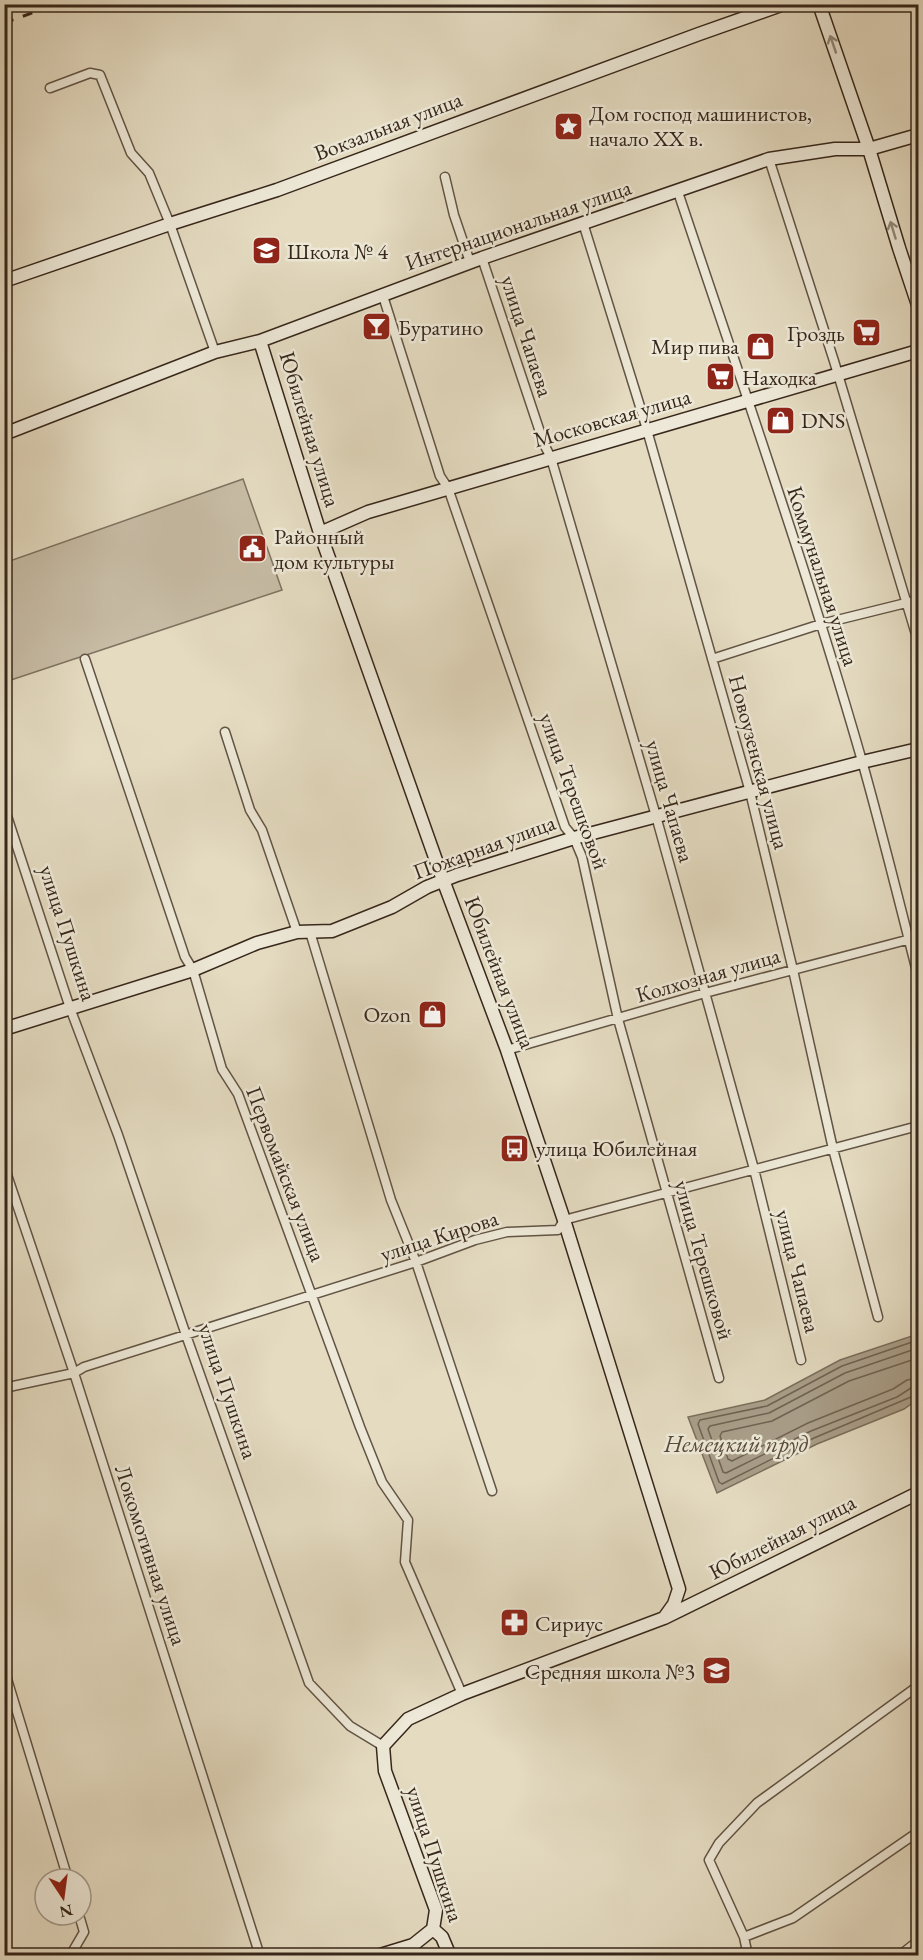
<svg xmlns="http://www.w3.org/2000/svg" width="923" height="1960" font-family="'EB Garamond',serif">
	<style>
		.green { fill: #c7bca5; stroke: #7f7260; stroke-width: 1.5 }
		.water { fill: #a99e89; stroke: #7b6e5d; stroke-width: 1.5 }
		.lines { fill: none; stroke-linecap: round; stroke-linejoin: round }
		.shore { stroke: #706252; stroke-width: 1.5 }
		.street-casing { stroke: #625444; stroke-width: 11 }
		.secondary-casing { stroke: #37271b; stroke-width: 15 }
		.street { stroke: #ede8d7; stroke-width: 8 }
		.secondary { stroke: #ede8d7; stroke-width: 12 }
		.rail { stroke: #37271b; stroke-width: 3; stroke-dasharray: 10 10; stroke-linecap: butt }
		.oneway { stroke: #928879 }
		.labels { text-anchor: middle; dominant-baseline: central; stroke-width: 5; stroke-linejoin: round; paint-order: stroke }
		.poi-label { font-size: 22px; fill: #37271b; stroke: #ede8d7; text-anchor: start }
		.street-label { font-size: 22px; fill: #37271b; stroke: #ede8d7 }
		.water-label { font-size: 24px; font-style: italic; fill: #594b3c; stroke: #ede8d7 }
	</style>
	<rect width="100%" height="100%" fill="#e4dbc1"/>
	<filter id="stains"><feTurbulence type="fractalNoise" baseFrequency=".00333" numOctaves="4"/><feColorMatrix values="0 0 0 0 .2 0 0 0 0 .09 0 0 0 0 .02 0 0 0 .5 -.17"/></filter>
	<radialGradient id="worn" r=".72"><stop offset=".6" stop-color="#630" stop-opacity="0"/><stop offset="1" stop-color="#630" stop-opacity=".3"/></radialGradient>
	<!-- green -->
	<path class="green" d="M243 479 282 590 5 682 4 563Z"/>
	<!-- water -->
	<path class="water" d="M918 1334V1399L904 1409 817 1444 717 1493 688 1417 765 1400 840 1360Z"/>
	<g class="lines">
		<!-- shore -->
		<path class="shore" d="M918 1340 842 1366 767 1406 700 1420 698 1424 719 1482 722 1484 814 1438 918 1394
			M918 1348 845 1373 769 1413 710 1426 708 1429 723 1472 726 1473 811 1431 897 1397 911 1388 918 1387
			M918 1358 849 1381 772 1421 722 1432 720 1436 728 1459 732 1461 808 1423 893 1389 907 1380 918 1378"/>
		<defs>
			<path id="street" d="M50 88 90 73 100 75 131 153 149 173 170 224 215 352
				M769 159 834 361 918 641
				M445 177 454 215 470 262
				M678 192C741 381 807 569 862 761 882 832 900 905 918 976
				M583 223 643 416 750 792 793 970 833 1149 878 1317
				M482 258 544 444 551 458 656 816 754 1169 801 1360
				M383 296 440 476 448 488 565 827 574 838 582 857 618 1019 719 1378
				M85 659 185 957 193 970 222 1069 238 1094 360 1427 382 1482 408 1520 405 1562 462 1694
				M712 659 821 624 918 600
				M225 732 250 810 262 830 297 932
				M4 807 70 1008 118 1135 186 1335 309 1683 350 1726 383 1746
				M310 932 391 1200 416 1262 492 1491
				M507 1050 705 993 918 937
				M4 1166 74 1373 260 1956
				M4 1388 74 1373 84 1367 416 1262 475 1240 507 1232 558 1230 564 1220 918 1126
				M4 1669 68 1879
				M744 1937 793 1918 918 1832
				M70 1956 84 1932 79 1915
				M748 1956 744 1937 709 1860 719 1843 757 1803 918 1686
				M899 1956 918 1941"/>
			<path id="secondary" d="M819 4 869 149 899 248 918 305
				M4 281 170 224 277 190 699 34 784 4
				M260 341 320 533 443 880 507 1050 564 1220 679 1589 674 1604 664 1618
				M4 434 215 352 260 341 482 258 769 159 835 149H869L918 135
				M320 533 368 512 918 351
				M4 1029 193 970 257 943 297 932 332 931 392 907 427 887 457 875 574 838 862 762 918 749
				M433 1929 436 1910 385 1771 383 1746 408 1719 462 1694 664 1618 918 1493
				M433 1929 442 1937 450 1956
				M377 1956 413 1945 433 1929"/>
		</defs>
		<!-- street casing -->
		<use href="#street" class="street-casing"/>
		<!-- secondary casing -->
		<use href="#secondary" class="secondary-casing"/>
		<!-- street -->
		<use href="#street" class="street"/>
		<!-- secondary -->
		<use href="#secondary" class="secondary"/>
		<!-- rail -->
		<path class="rail" d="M4 23 57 4"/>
	</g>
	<!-- one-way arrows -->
	<defs><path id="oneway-shaft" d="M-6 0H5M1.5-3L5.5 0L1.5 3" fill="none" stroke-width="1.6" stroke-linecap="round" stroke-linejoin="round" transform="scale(1.5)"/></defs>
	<g class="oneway">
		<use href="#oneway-shaft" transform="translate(833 44) rotate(-109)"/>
		<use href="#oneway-shaft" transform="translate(893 230) rotate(-107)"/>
	</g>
	<!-- icons -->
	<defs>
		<symbol id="sight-square" viewBox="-11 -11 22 22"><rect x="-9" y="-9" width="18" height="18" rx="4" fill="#8f2418" stroke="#ede8d7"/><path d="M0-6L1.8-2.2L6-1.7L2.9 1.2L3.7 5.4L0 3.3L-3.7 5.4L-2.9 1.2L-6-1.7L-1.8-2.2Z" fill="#fff"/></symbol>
		<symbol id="school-square" viewBox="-11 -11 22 22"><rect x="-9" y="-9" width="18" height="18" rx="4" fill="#8f2418" stroke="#ede8d7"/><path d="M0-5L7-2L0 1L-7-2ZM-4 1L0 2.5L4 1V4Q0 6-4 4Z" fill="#fff"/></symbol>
		<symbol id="bar-square" viewBox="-11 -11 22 22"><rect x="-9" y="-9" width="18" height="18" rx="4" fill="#8f2418" stroke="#ede8d7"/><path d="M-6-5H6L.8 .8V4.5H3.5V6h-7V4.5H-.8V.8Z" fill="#fff"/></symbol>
		<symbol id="supermarket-square" viewBox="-11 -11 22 22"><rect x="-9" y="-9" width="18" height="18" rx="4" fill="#8f2418" stroke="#ede8d7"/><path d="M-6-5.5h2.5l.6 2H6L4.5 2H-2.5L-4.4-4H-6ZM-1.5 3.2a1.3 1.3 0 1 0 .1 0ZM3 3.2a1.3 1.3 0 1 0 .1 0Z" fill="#fff"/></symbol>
		<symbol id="shop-square" viewBox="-11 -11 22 22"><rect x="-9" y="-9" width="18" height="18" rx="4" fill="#8f2418" stroke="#ede8d7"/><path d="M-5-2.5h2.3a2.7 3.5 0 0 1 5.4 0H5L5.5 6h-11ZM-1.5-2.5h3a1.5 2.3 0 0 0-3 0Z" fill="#fff"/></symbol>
		<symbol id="civic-square" viewBox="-11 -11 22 22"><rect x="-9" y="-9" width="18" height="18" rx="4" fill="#8f2418" stroke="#ede8d7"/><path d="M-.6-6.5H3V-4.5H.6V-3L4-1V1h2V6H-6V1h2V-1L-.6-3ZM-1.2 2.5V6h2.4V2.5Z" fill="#fff"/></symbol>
		<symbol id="bus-square" viewBox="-11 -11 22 22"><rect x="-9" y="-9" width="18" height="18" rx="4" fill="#8f2418" stroke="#ede8d7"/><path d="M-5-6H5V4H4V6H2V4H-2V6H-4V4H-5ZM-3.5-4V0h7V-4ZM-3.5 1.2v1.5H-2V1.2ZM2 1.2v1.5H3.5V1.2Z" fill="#fff"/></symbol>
		<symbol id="pharmacy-square" viewBox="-11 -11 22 22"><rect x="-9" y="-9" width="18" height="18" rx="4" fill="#8f2418" stroke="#ede8d7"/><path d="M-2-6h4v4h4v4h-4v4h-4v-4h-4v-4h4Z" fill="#fff"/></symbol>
	</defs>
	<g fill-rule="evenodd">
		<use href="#sight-square" x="552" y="110" width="33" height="33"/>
		<use href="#school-square" x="250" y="234" width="33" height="33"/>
		<use href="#bar-square" x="360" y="310" width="33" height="33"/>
		<use href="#supermarket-square" x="850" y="316" width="33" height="33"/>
		<use href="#shop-square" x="744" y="330" width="33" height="33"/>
		<use href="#supermarket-square" x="704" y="360" width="33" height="33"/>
		<use href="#shop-square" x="764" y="404" width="33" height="33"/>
		<use href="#civic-square" x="236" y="532" width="33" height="33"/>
		<use href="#shop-square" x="416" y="998" width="33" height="33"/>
		<use href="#bus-square" x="498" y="1132" width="33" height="33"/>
		<use href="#pharmacy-square" x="498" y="1606" width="33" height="33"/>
		<use href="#school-square" x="700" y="1654" width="33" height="33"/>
	</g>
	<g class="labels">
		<!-- poi labels -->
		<g class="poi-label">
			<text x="589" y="113">Дом господ машинистов,<tspan x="589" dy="25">начало XX в.</tspan></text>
			<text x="287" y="251">Школа № 4</text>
			<text x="398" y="327">Буратино</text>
			<text x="845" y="333" text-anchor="end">Гроздь</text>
			<text x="739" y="346" text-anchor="end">Мир пива</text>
			<text x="742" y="377">Находка</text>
			<text x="801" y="420">DNS</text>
			<text x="274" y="536">Районный<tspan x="274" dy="25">дом культуры</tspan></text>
			<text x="411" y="1014" text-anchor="end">Ozon</text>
			<text x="536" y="1148">улица Юбилейная</text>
			<text x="535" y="1623">Сириус</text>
			<text x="695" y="1671" text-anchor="end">Средняя школа №3</text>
		</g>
		<!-- street labels -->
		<g class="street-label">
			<text transform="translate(388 126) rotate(-21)">Вокзальная улица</text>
			<text transform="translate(518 225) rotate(-19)">Интернациональная улица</text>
			<text transform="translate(527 336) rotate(72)">улица Чапаева</text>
			<text transform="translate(612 418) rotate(-16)">Московская улица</text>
			<text transform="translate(310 429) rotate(73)">Юбилейная улица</text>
			<text transform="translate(823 576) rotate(72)">Коммунальная улица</text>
			<text transform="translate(759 762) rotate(75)">Новоузенская улица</text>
			<text transform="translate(574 791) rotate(70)">улица Терешковой</text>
			<text transform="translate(670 801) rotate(74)">улица Чапаева</text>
			<text transform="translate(484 847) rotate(-20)">Пожарная улица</text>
			<text transform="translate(68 933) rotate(72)">улица Пушкина</text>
			<text transform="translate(500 972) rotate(69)">Юбилейная улица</text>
			<text transform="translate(708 975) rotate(-16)">Колхозная улица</text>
			<text transform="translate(286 1174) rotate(69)">Первомайская улица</text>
			<text transform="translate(439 1236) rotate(-18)">улица Кирова</text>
			<text transform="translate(704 1260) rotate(74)">улица Терешковой</text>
			<text transform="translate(798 1271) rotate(76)">улица Чапаева</text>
			<text transform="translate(228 1391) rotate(71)">улица Пушкина</text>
			<text transform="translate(782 1537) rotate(-27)">Юбилейная улица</text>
			<text transform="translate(151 1555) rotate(72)">Локомотивная улица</text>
			<text transform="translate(435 1854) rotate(72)">улица Пушкина</text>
		</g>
		<!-- water labels -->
		<g class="water-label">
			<text x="736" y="1443">Немецкий пруд</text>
		</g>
	</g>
	<!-- margin -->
	<rect width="923" height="1960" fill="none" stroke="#e4dbc1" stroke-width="24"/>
	<rect x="6" y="6" width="911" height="1948" fill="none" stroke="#37271b" stroke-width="3"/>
	<rect x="12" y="12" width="899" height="1936" fill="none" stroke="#37271b" stroke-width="1.5"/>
	<!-- north arrow -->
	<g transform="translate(63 1897) rotate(167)"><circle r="28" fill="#ede8d7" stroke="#a49b8c" stroke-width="1.5"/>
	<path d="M0-4.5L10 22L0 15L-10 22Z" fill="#8f2418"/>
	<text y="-9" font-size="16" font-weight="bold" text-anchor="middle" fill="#37271b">N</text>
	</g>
	<rect width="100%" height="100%" filter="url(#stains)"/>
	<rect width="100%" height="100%" fill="url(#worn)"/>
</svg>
